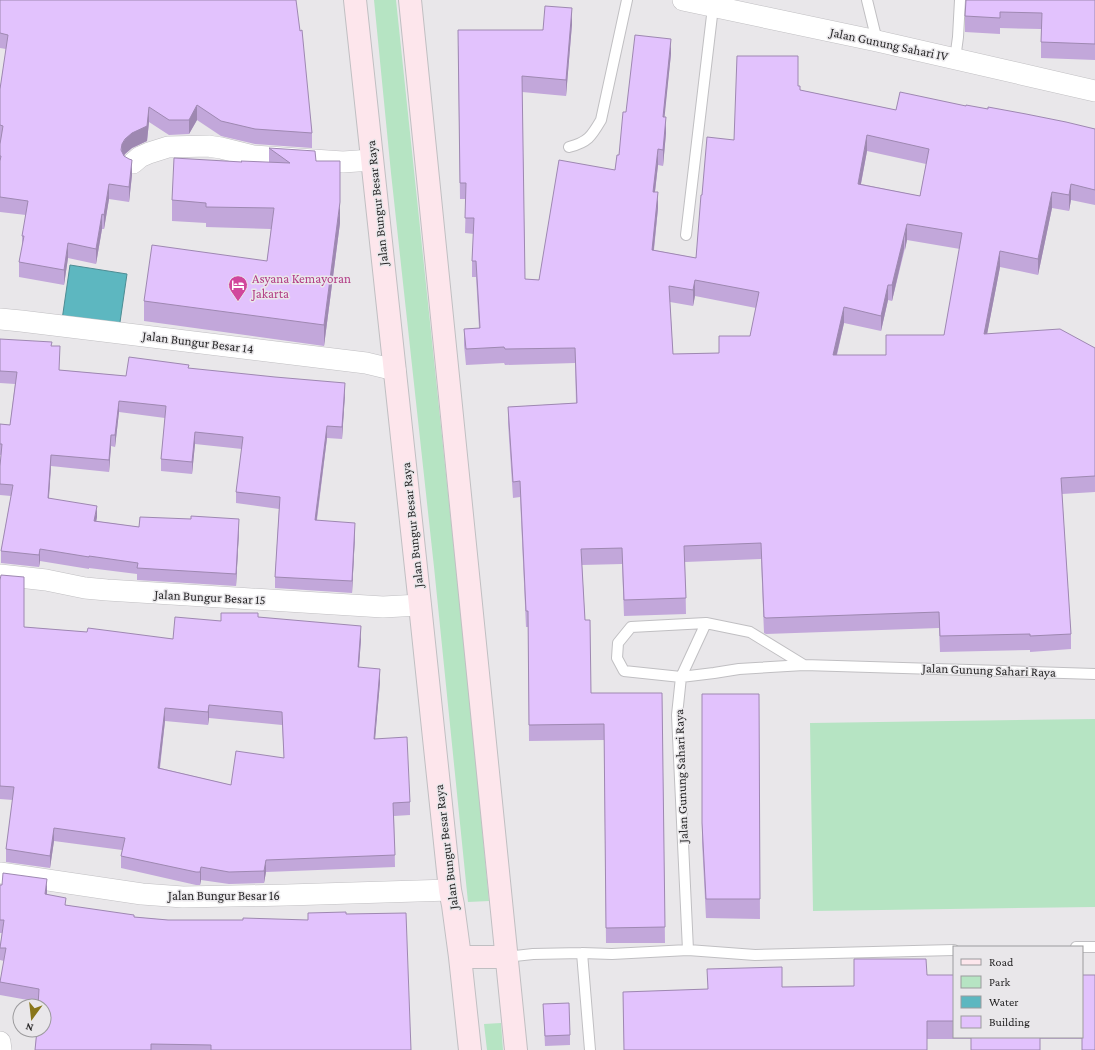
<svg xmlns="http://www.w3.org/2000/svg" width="1095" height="1050" font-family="'Crimson Pro',serif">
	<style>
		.green { fill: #b6e4c3 }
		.water { fill: #5db7c0; stroke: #4d8c93 }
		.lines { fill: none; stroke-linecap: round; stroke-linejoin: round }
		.service-casing { stroke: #c0bfc2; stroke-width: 12 }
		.minor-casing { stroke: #c0bfc2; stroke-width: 22 }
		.secondary-casing { stroke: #c0bfc2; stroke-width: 24 }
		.service { stroke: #fff; stroke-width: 10 }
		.minor { stroke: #fff; stroke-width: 21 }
		.secondary { stroke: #fde6ec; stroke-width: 22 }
		.wall { fill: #c2a7da; fill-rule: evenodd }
		.shaded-wall { fill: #9e88b1 }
		.building { fill: #e2c2fd; stroke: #9e88b1; fill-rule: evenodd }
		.labels { text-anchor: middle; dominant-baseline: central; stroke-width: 3; stroke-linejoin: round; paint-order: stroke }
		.street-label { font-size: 13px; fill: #292829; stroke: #e9e7ea }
		.hotel-label { font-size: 13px; fill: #b23c85; stroke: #e9e7ea; text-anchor: start }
	</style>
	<rect width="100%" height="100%" fill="#e9e7ea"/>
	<!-- green -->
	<path class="green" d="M374 0H396L471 711 489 901 468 902 434 567 391 173Z
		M1095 719V907L813 911 810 723Z
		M501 1023 503 1050H487L484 1024Z"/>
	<!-- water -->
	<path class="water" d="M70 265 127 274 119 329 62 320Z"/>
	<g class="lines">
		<defs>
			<path id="service" d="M867 0 877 41
				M955 59 958 37 960 0
				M569 147C588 142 591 137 601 120L627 0
				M686 235 713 7
				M804 665 750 632 706 623 631 627 618 643 617 658 624 671 681 677 714 673 739 669 804 665 1095 674
				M1076 947H1095
				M688 950 677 715 681 677 706 623
				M582 953 590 1050
				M506 957 533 954 582 953 612 954 688 950 755 955 954 950"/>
			<path id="minor" d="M683 0 877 41 1095 91
				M133 163 140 157 149 153 168 147 208 146 221 148 253 156 343 162 372 160
				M0 319 21 321 366 363 395 370
				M0 575 46 580 85 588 107 590 383 607 420 605
				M0 873 142 894 183 897 287 895 450 890
				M0 1042 1 1050"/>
			<path id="secondary" d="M355 0 420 605 450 890 453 905 460 957 470 1050
				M410 0 516 1050
				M460 957H506"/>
		</defs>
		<!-- service casing -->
		<use href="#service" class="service-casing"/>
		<!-- minor casing -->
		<use href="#minor" class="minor-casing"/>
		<!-- secondary casing -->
		<use href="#secondary" class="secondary-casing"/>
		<!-- service -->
		<use href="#service" class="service"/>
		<!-- minor -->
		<use href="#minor" class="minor"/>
		<!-- secondary -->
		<use href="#secondary" class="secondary"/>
	</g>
	<!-- wall -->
	<path class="wall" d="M0 0 300 31 312 133V148L255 144 221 136 197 120 189 134 169 135 149 122 147 141 132 148 125 154 124 156 132 175 129 202 109 199 104 229H102L96 264 68 258 64 285 19 277V262L22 249V236L26 215 0 212V89L6 49 0 48Z
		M1095 0V60L1041 58V29L1000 28V34L965 32V16Z
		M572 24 566 96 522 92 525 279 539 280 615 170 619 155 626 112 671 54 664 117 666 133 663 166 658 165 655 192 658 208 654 250 696 258 702 195 734 140 798 86 800 90 896 110 966 106 1095 129V205L1071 200 1069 211 1052 208 1038 275 1000 267 987 334 1095 348V492L1062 494 1071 634V649L1030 652V650L940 652 939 628 766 634 764 633 761 559 685 562 686 614 624 616 622 564 582 565 585 620 591 693H662L665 943H606L604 740 529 741 528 627H526L520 497 513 498 508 423V407L576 403 575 363 505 365 504 363 466 365 464 345V329L479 328 476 277H472V261L474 234 465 233 466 199H460L458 46ZM867 151 926 164 920 196 861 184ZM907 240 960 249 944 335 886 355H837L844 323 881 331 888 300 892 301ZM695 296 756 308 750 336 719 353 673 354 670 302 693 306Z
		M269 148 316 161 340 223 324 346 144 321V301L267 261 271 229 206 227V223L172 221V200L241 162H269Z
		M0 339 52 346 59 370 126 376 189 368 345 394 342 439 327 438 317 520 355 535 352 593 275 588V577L279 509 236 503V492L242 449 195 444 192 474 161 471V459L165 418 119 412 115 447 111 446 109 472 51 466 49 498 97 517 96 521 139 527 239 531 236 586 137 580V574L89 568V569L40 561 39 567 1 563V551L11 496 0 495V466L1 455H0V424L10 425 15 384 0 383Z
		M0 580 24 627 173 639 221 621 258 617 361 639 359 667 380 682 375 739 410 802V815L394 816 395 867 266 872 264 883 229 884 201 880 200 885H196L121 868V856L122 850 54 841 50 868 6 862V849L13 800 0 799ZM209 718 282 725 284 758 231 785 160 768 165 721 208 725Z
		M702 694H759L760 919 706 918 702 842Z
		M0 885 47 892V895L66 905 134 917 168 920H308L346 914 411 1050H35L39 1002 0 995V982L4 961 0 960V946L2 933H0Z
		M927 975H954V1037H1082L1095 1050H1082V1039H927V1050H624L623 992 782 987 854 986Z
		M543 1004 570 1035V1045L545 1046Z"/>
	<!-- shaded-wall -->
	<path class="shaded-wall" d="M572 8V24L566 96V80Z
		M671 39V54L663 132V117Z
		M197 105V120L189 134V120Z
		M149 107V122L147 141 132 148 125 154 122 159V144Z
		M666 117V133L663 166V150Z
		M867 135V151L858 199V184Z
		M658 149V165L653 208V192Z
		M132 160V175L129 202V187Z
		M109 184V199L104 229V215Z
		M1071 184V200L1069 211V195Z
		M658 192V208L652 266V250Z
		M1052 192V208L1038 275V259Z
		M340 202V223L324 346V325Z
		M102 214V229L96 264V249Z
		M907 224V240L905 250V234Z
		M904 234V249L892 301V285Z
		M68 243V258L64 285V270Z
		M1000 251V267L984 350V334Z
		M695 280V296L693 306V290Z
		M888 285V300L881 331V316Z
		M844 307V323L833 370V355Z
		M345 383V394L342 439V427Z
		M119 401V412L115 447V435Z
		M327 426V438L315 532V520Z
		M195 432V444L192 474V462Z
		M111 435V446L109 472V460Z
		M51 455V466L48 510V498Z
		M97 506V517L94 533V521Z
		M239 519V531L236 586V574Z
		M355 523V535L352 593V581Z
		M40 549V561L39 567V555Z
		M361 626V639L358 680V667Z
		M380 669V682L374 751V739Z
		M209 705V718L208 725V712Z
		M165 708V721L158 781V768Z
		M54 828V841L50 868V856Z
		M266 860V872L264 883V871Z
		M201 867V880L200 885V872Z
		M47 879V892L45 907V894Z"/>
	<!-- building -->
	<path class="building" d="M0 0H296L300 31 302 30 312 133 255 129 221 121 197 105 189 120H169L149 107 147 126 132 133 125 139 122 144 121 150 124 156 129 159 132 160 129 187 109 184 104 215 102 214 96 249 68 243 64 270 19 262 24 236H22L28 201 0 197V161L1 156H0V144L3 126 0 125V89L8 35 0 33Z
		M966 0H1095V44L1041 42 1042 13 1000 12V18L965 16Z
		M545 6 572 8 566 80 522 76 525 279 539 280 559 160 615 170 617 155H619L623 112H626L635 35 671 39 663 117H666L663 150 658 149 653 192H658L652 250 696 258 701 195H702L707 137 734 140 737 56H798V86H800V90L896 110 900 92 966 106V105L988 109V107L1026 114 1066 122 1095 129V190L1071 184 1069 195 1052 192 1038 259 1000 251 984 334 1060 329 1095 348V476L1061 478 1071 634 1030 636V634L940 636 939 612 766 618 764 617 761 543 684 546 686 598 624 600 622 548 581 549 585 620H590L591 693H662L665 927 606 928 604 724 529 725 528 611H526L520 481 513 482 508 407 577 403 575 348 505 349 504 347 466 349 464 329 480 328 476 261H472L474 218H465L466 183H460L458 30H543ZM867 135 929 149 920 196 858 184ZM907 224 962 233 944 335H886V355H833L844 307 881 316 888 285H892ZM695 280 759 292 750 336H719V353L673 354 669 286 693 290Z
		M269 148 315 151 316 161H340V202L324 325 144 301 152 245 267 261 274 208 206 207V203L172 200 174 158 242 162 241 161 290 163Z
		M0 339 52 342 51 346H60L59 370 126 376 129 357 189 365 188 368 275 377 345 383 342 427 327 426 315 520 355 523 352 581 275 577 280 497 236 492 243 437 195 432 192 462 161 459 166 406 119 401 115 435H111L109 460 51 455 48 498 97 506 94 521 139 527 140 517 191 519V516L239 519 236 574 137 568 138 563 89 556V557L40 549 39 555 1 551 13 485 0 484V466L2 444H0V424L10 425 17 372 0 371Z
		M1 575 24 577V627L87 632 88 628 173 639 175 617 221 621V613H258V617L361 626 358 667 380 669 374 739 407 737 410 802 393 803 395 855 266 860 264 871 229 872 201 867 200 872H196L121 856 125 838 54 828 50 856 6 849 14 787 0 786V580ZM209 705 282 712 284 758 236 751 231 785 158 768 165 708 208 712Z
		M702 694H759L760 899H706L702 823Z
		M3 873 47 879 45 894 66 898 65 905 134 915V917L168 920H243V918L308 920V913L346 912V914L406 913 411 1050H211V1045L151 1044V1050H35L37 1030H44V1006H38L39 989 0 982 6 948H0L4 920H0V885H2Z
		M854 959H926L927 975H954V1021H927V1050H624L623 992 708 989 707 969 782 967V987L854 986Z
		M1082 975H1095V1050H1082Z
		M569 1003 570 1035 545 1036 543 1004Z
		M971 1037H1040V1050H971Z"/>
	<!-- icons -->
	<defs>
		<symbol id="hotel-pin" viewBox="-11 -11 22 30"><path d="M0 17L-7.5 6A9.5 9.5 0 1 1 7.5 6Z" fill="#d1479c" stroke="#e9e7ea"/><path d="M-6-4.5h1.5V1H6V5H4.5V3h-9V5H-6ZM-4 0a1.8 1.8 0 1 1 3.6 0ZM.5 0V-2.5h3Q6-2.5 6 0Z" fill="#fff"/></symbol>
	</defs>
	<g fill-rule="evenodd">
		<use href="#hotel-pin" x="227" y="274" width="22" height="30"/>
	</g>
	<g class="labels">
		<!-- street labels -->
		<g class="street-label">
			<text transform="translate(889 44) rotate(12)">Jalan Gunung Sahari IV</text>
			<text transform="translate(377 203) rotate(-96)">Jalan Bungur Besar Raya</text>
			<text transform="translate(198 342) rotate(7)">Jalan Bungur Besar 14</text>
			<text transform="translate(412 525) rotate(-96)">Jalan Bungur Besar Raya</text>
			<text transform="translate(210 597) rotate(3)">Jalan Bungur Besar 15</text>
			<text transform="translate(989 670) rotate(2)">Jalan Gunung Sahari Raya</text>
			<text transform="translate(681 776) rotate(-92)">Jalan Gunung Sahari Raya</text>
			<text transform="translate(446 847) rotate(-97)">Jalan Bungur Besar Raya</text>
			<text x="224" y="895">Jalan Bungur Besar 16</text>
		</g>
		<!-- hotel labels -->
		<g class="hotel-label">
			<text x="252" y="278">Asyana Kemayoran<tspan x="252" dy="15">Jakarta</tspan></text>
		</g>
	</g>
	<!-- legend -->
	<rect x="953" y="946" width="130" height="92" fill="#e9e7ea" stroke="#9c9b9d"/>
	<rect x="961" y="959" width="20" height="6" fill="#fde6ec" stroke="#9c9b9d"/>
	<text x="989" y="966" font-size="12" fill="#292829">Road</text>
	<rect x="961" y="976" width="20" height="12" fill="#b6e4c3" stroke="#9c9b9d"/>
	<text x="989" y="986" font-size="12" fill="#292829">Park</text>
	<rect x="961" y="996" width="20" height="12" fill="#5db7c0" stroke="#9c9b9d"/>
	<text x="989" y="1006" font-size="12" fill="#292829">Water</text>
	<rect x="961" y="1016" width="20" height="12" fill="#e2c2fd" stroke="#9c9b9d"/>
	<text x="989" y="1026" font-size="12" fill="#292829">Building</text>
	<!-- north arrow -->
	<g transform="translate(32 1018) rotate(195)"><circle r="19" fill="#e9e7ea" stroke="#9c9b9d"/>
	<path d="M0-3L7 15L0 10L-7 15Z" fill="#89761a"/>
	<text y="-6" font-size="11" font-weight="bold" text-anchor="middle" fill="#292829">N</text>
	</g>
</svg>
